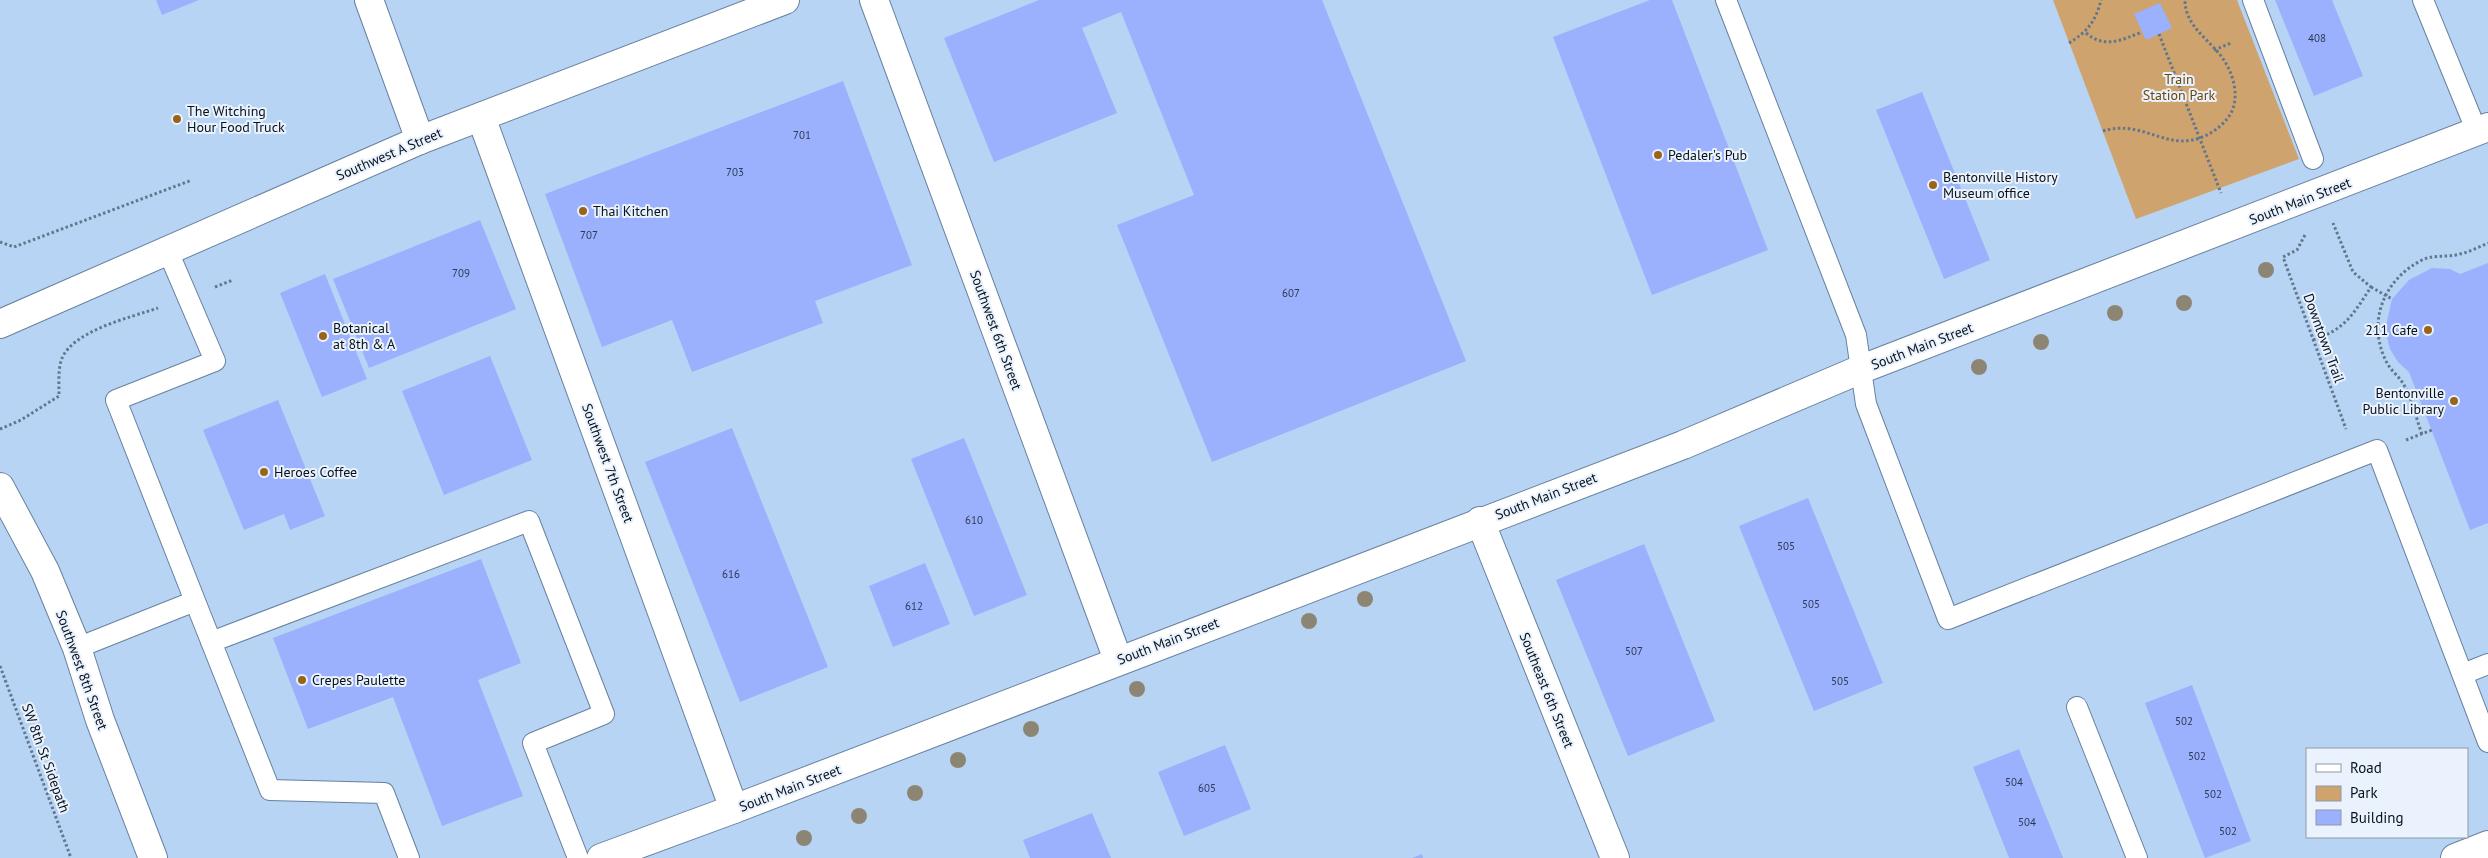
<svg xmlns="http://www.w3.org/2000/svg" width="2488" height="858" font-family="'PT Sans',sans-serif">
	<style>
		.green { fill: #cfa36e }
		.building { fill: #9bb1fd }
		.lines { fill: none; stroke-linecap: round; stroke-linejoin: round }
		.service-casing { stroke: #67819f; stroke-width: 22 }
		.minor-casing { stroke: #67819f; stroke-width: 30 }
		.tertiary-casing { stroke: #67819f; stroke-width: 30 }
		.secondary-casing { stroke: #67819f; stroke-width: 30 }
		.path { stroke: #63778c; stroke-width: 3; stroke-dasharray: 2.5 2.5; stroke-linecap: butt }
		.service { stroke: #fff; stroke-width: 20 }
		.minor { stroke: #fff; stroke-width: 28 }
		.tertiary { stroke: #fff; stroke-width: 28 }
		.secondary { stroke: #fff; stroke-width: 28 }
		.tree { fill: #8d8573 }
		.poi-dot { fill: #976418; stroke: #eaf3fd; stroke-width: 2 }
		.labels { text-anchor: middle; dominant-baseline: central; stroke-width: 4; stroke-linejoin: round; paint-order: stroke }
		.number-label { font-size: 11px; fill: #2d3a54 }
		.park-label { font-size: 14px; fill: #6a440a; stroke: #eaf3fd }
		.poi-label { font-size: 14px; fill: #08121c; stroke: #eaf3fd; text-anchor: start }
		.street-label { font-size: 14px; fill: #08121c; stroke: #eaf3fd }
	</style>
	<rect width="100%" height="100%" fill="#b8d4f4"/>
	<!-- green -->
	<path class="green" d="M2053 0H2237L2299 159 2136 219Z"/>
	<!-- building -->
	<path class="building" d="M156 0H199L162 15Z
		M1039 0H1322L1466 361 1212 462 1117 225 1194 195 1121 12 1082 28 1117 113 994 162 944 38Z
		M1650 0H1672L1768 250 1652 295 1553 37Z
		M2275 0H2332L2363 76 2314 96Z
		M2160 3 2172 28 2146 40 2134 14Z
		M843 81 912 265 815 301 823 323 692 372 672 320 602 347 545 194Z
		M1922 92 1990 260 1944 279 1876 110Z
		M480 220 516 309 369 368 333 279Z
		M2488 263V523L2470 530 2409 372 2398 362 2390 349 2385 330 2392 299 2409 280 2432 268 2450 269 2460 274Z
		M325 274 367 379 322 397 280 293Z
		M490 356 532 460 444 495 402 391Z
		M278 400 325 516 290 530 284 514 244 530 203 430Z
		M732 428 828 667 740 702 645 462Z
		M964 438 1027 595 974 616 911 459Z
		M1808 498 1883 683 1814 711 1739 526Z
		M1644 544 1715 721 1628 756 1556 580Z
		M481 559 521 663 478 680 523 796 442 826 393 697 308 729 273 638Z
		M925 563 950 624 893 647 869 586Z
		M2192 685 2251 841 2205 858 2145 703Z
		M1225 745 1251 809 1184 836 1158 772Z
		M2019 749 2063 858H2009L1973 767Z
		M1092 813 1111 858H1030L1023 840Z
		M1422 854 1423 858H1412Z"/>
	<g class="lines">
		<defs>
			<path id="service" d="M1726 0 1856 335 1866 404 1948 619 2377 450 2488 742
				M2253 0 2313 159
				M2423 0 2477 132
				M195 601 270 790 384 793 409 858
				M211 642 529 521 604 714 533 743 578 858
				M77 648 195 601 116 400 215 361 167 249
				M2463 674 2488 664
				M2077 707 2137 858"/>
			<path id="minor" d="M369 0 420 140
				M874 0 1118 660
				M481 117 734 809
				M1480 521 1615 858
				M2455 858 2488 845"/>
			<path id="tertiary" d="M0 324 420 140 785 0
				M601 858 734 809 1683 445 1859 370 2488 127"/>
			<path id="secondary" d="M0 487 45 571 77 648 100 720 153 858"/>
		</defs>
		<!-- service casing -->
		<use href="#service" class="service-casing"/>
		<!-- minor casing -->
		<use href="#minor" class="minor-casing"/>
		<!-- tertiary casing -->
		<use href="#tertiary" class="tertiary-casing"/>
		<!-- secondary casing -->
		<use href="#secondary" class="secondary-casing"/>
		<!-- path -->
		<path class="path" d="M2086 33C2105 49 2121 40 2142 32
			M2159 34 2221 193
			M2069 43C2087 32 2096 21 2101 0
			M2214 50 2231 43
			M2103 131C2140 120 2161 146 2192 140 2205 138 2219 129 2227 119 2242 101 2234 73 2221 56 2207 38 2185 25 2185 0
			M2305 235 2297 250 2283 257 2346 429
			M0 242 14 247 192 180
			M215 287 233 280
			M2371 287 2392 299
			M2313 340C2345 330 2354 313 2371 287L2353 272 2333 223
			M0 429 21 420 59 396C59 385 58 371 61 361 70 331 132 317 158 308
			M2422 434C2416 419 2413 401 2405 387 2401 378 2392 372 2387 363 2366 323 2383 280 2422 260 2434 254 2447 258 2460 254 2469 252 2479 247 2488 243
			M2406 440 2432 430
			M0 666 71 858"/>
		<!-- service -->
		<use href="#service" class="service"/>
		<!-- minor -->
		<use href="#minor" class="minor"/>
		<!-- tertiary -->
		<use href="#tertiary" class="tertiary"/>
		<!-- secondary -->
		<use href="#secondary" class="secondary"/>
	</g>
	<!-- trees -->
	<g class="tree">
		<circle cx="2266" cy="270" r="8"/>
		<circle cx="2184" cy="303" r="8"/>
		<circle cx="2115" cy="313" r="8"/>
		<circle cx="2041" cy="342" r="8"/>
		<circle cx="1979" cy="367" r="8"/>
		<circle cx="1365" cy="599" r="8"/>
		<circle cx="1309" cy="621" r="8"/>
		<circle cx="1137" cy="689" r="8"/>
		<circle cx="1031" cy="729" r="8"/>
		<circle cx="958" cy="760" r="8"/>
		<circle cx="915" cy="793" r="8"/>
		<circle cx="859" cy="816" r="8"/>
		<circle cx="804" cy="838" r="8"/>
	</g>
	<!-- markers -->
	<g class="poi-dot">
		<circle cx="177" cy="119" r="5"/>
		<circle cx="1658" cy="155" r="5"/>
		<circle cx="1933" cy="185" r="5"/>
		<circle cx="583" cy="211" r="5"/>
		<circle cx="2428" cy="330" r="5"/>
		<circle cx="323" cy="336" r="5"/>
		<circle cx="2454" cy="401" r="5"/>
		<circle cx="264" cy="472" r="5"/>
		<circle cx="302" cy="680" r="5"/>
	</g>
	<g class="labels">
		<!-- number labels -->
		<g class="number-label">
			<text x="2317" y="38">408</text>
			<text x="802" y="135">701</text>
			<text x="735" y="172">703</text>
			<text x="589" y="235">707</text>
			<text x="461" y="273">709</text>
			<text x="1291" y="293">607</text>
			<text x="974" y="520">610</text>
			<text x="1786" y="546">505</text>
			<text x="731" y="574">616</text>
			<text x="1811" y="604">505</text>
			<text x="914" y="606">612</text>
			<text x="1634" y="651">507</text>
			<text x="1840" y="681">505</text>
			<text x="2184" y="721">502</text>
			<text x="2197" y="756">502</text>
			<text x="2014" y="782">504</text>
			<text x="1207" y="788">605</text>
			<text x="2213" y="794">502</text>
			<text x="2027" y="822">504</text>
			<text x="2228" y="831">502</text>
		</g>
		<!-- park labels -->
		<g class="park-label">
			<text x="2179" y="79">Train<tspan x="2179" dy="16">Station Park</tspan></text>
		</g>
		<!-- poi labels -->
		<g class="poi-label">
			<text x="187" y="111">The Witching<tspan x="187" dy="16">Hour Food Truck</tspan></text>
			<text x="1668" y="155">Pedaler's Pub</text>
			<text x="1943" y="177">Bentonville History<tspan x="1943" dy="16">Museum office</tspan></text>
			<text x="593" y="211">Thai Kitchen</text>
			<text x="333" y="328">Botanical<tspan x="333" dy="16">at 8th &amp; A</tspan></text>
			<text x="2418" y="330" text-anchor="end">211 Cafe</text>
			<text x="2444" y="393" text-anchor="end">Bentonville<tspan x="2444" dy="16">Public Library</tspan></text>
			<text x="274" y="472">Heroes Coffee</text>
			<text x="312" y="680">Crepes Paulette</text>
		</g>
		<!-- street labels -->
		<g class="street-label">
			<text transform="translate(389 154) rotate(-23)">Southwest A Street</text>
			<text transform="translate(2300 201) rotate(-21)">South Main Street</text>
			<text transform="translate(996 330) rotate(70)">Southwest 6th Street</text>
			<text transform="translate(2324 338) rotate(70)">Downtown Trail</text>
			<text transform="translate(1922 346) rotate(-21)">South Main Street</text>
			<text transform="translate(608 463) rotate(70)">Southwest 7th Street</text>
			<text transform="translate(1546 496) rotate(-21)">South Main Street</text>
			<text transform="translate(1168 641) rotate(-21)">South Main Street</text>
			<text transform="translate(82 670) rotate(70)">Southwest 8th Street</text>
			<text transform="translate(1547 690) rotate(68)">Southeast 6th Street</text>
			<text transform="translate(46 758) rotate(70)">SW 8th St Sidepath</text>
			<text transform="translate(790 788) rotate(-21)">South Main Street</text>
		</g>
	</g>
	<!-- legend -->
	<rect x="2306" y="748" width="162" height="90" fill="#eaf3fd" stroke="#9099a3"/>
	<rect x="2316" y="764" width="25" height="8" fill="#ffffff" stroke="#9099a3"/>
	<text x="2350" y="773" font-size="15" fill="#08121c">Road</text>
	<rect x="2316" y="786" width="25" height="15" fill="#cfa36e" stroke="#9099a3"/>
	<text x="2350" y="798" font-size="15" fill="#08121c">Park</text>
	<rect x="2316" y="810" width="25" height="15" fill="#9bb1fd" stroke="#9099a3"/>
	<text x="2350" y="823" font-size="15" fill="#08121c">Building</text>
</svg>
